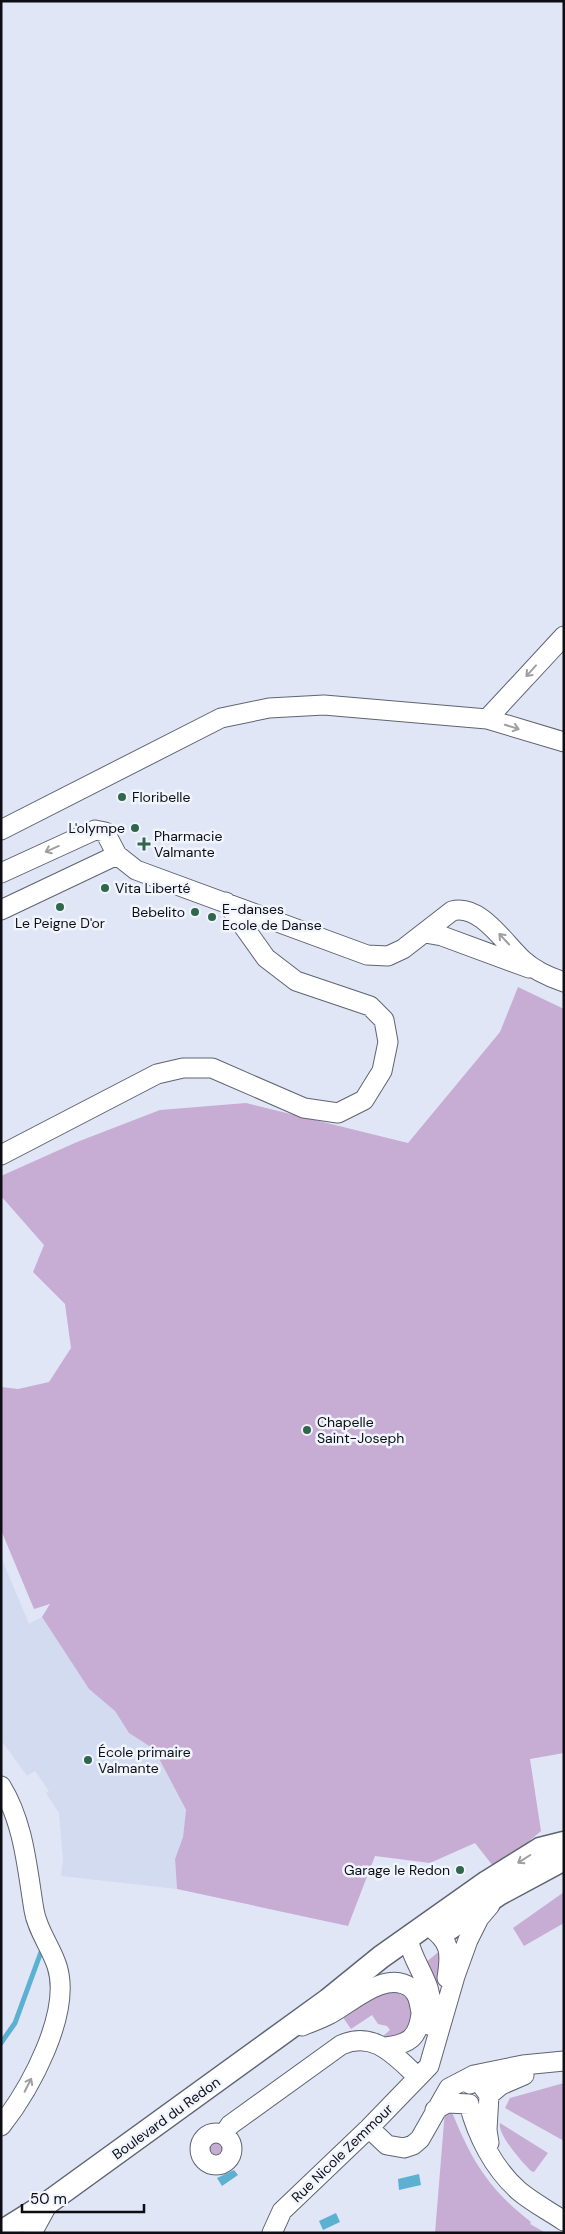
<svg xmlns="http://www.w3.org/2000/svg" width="565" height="2234" font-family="'DM Sans',sans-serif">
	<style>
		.built { fill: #d3dbf1 }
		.green { fill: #c7add4 }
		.water { fill: #5cb0d1 }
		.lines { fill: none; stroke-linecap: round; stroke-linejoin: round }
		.stream { stroke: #5cb0d1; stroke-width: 5 }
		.minor-casing { stroke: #5f6471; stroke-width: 21 }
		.tertiary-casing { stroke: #5f6471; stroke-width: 25 }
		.minor { stroke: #fff; stroke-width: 19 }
		.tertiary { stroke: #fff; stroke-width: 22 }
		.oneway { stroke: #9e9fa1 }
		.poi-dot { fill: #30664c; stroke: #f0f4fd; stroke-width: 2 }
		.labels { text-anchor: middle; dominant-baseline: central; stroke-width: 5; stroke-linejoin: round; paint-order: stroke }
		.poi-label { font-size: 14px; fill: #0c0e13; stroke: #f0f4fd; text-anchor: start }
		.street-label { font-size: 14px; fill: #0c0e13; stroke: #f0f4fd }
	</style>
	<rect width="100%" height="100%" fill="#e1e6f6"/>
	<!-- built -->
	<path class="built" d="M1 1557 29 1624 42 1617 89 1689 116 1711 129 1733 154 1749 186 1811 183 1837 175 1859 177 1889 61 1876 63 1861 59 1813 46 1793 49 1791 35 1771 27 1776 1 1740Z"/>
	<!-- green -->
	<path class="green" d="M518 987 564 1009V1753L530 1759 541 1831 507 1860 493 1866 475 1843 430 1863 375 1856 348 1926 177 1889 175 1859 183 1837 186 1810 154 1749 129 1733 115 1711 89 1689 42 1617 50 1604 34 1609 1 1530V1387L18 1389 49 1382 71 1348 65 1304 33 1272 44 1245 1 1196V1176L77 1142 160 1110 246 1103 408 1143 500 1032Z
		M564 1892V1923L524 1946 513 1928Z
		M442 1949 437 1988 425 1963Z
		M389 1991C431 1997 409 2047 382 2037L390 2030 387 2026 378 2024 372 2015 351 2029 342 2016 379 1994Z
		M564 2083V2141L505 2108 510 2098Z
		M450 2107C470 2158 488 2189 531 2222L530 2224 546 2233H435L445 2110Z
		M500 2123 548 2153 534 2172 531 2171C522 2162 497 2134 500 2123Z
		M204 2149a11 11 0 1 1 22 0a11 11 0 1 1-22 0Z"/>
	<!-- water -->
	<path class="water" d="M234 2170 238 2175 222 2186 217 2178Z
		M419 2174 421 2185 399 2190 398 2179Z
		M336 2213 340 2222 323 2230 319 2221Z"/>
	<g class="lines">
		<!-- stream -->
		<path class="stream" d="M1 2043 15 2023 41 1952"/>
		<defs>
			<path id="minor" d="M487 719 564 636
				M1 830 221 718 269 708 324 705 487 719 564 742
				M1 873 95 830 105 832 117 855 136 870 367 955 388 956 403 949 452 911C480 903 505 944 523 960 535 971 549 977 564 982
				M1 910 117 855
				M425 933 442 936 529 968
				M1 1155 157 1074 183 1068H212L304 1108 338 1113 364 1100 382 1071 388 1042 384 1020 370 1006 296 981 266 958 226 902
				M1 1786C24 1823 27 1868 34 1910 37 1930 51 1947 57 1966 72 2013 30 2089 1 2126
				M429 1926C451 1942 451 1952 447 1978
				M408 1939C414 1967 434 1983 431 2014
				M302 2026C311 2022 321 2019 330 2014 351 2003 386 1969 411 1988 419 1995 419 2003 421 2012 422 2017 427 2021 429 2025
				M386 2047C409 2044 418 2038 421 2014
				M470 2084 474 2075 523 2065 564 2061
				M435 2110 447 2103 469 2104C477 2136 494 2169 519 2191 532 2202 549 2211 564 2221
				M369 2128 387 2145 404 2148 413 2145 420 2139 449 2088 474 2075 489 2095
				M200 2149a16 16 0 1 1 32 0a16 16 0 1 1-32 0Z
				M224 2134 230 2125 341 2045C374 2030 395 2056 418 2077
				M489 2143 487 2130 489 2095 501 2085 524 2075 523 2067
				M32 2233 49 2202
				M272 2233 282 2211 369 2128 429 2066 455 1976 468 1940 479 1918 490 1905"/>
			<path id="tertiary" d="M443 1933 499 1894 564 1859
				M1 2232 49 2202 328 2000 381 1957 487 1882 540 1849 564 1843"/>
		</defs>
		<!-- minor casing -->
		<use href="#minor" class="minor-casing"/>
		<!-- tertiary casing -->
		<use href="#tertiary" class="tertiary-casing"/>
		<!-- minor -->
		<use href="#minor" class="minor"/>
		<!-- tertiary -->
		<use href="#tertiary" class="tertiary"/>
	</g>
	<!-- one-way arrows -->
	<defs><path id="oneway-shaft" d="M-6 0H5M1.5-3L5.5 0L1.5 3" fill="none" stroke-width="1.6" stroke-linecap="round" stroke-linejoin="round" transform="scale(1.25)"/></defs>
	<g class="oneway">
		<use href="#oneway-shaft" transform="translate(531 671) rotate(132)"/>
		<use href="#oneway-shaft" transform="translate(512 727) rotate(17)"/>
		<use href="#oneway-shaft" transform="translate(52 849) rotate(156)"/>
		<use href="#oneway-shaft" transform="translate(504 939) rotate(-133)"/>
		<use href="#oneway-shaft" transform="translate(524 1859) rotate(148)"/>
		<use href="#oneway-shaft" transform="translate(28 2085) rotate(-63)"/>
	</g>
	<!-- markers -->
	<g class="poi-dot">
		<circle cx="122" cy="797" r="5"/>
		<circle cx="135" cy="828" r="5"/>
		<path d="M141.5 836.5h5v5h5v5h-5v5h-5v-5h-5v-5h5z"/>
		<circle cx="105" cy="888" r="5"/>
		<circle cx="60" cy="907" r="5"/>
		<circle cx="195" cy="912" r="5"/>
		<circle cx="212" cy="917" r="5"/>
		<circle cx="307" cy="1430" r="5"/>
		<circle cx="88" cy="1760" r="5"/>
		<circle cx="460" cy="1870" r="5"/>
	</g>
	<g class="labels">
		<!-- poi labels -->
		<g class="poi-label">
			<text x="132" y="797">Floribelle</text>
			<text x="125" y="828" text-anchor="end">L'olympe</text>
			<text x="154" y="836">Pharmacie<tspan x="154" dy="16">Valmante</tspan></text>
			<text x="115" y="888">Vita Liberté</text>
			<text x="222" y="909">E-danses<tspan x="222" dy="16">Ecole de Danse</tspan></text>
			<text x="185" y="912" text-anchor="end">Bebelito</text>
			<text x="60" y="923" text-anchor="middle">Le Peigne D'or</text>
			<text x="317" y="1422">Chapelle<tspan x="317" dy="16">Saint-Joseph</tspan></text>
			<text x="98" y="1752">École primaire<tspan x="98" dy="16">Valmante</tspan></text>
			<text x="450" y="1870" text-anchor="end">Garage le Redon</text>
		</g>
		<!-- street labels -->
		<g class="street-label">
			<text transform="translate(166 2118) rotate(-36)">Boulevard du Redon</text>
			<text transform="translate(342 2153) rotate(-44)">Rue Nicole Zemmour</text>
		</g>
	</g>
	<!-- border -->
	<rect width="565" height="2234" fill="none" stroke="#0c0e13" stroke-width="5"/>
	<!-- scale -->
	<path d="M22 2204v8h122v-8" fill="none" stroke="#0c0e13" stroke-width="2.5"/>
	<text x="30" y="2204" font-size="15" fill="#0c0e13" stroke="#f0f4fd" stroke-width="4" paint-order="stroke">50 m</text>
</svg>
